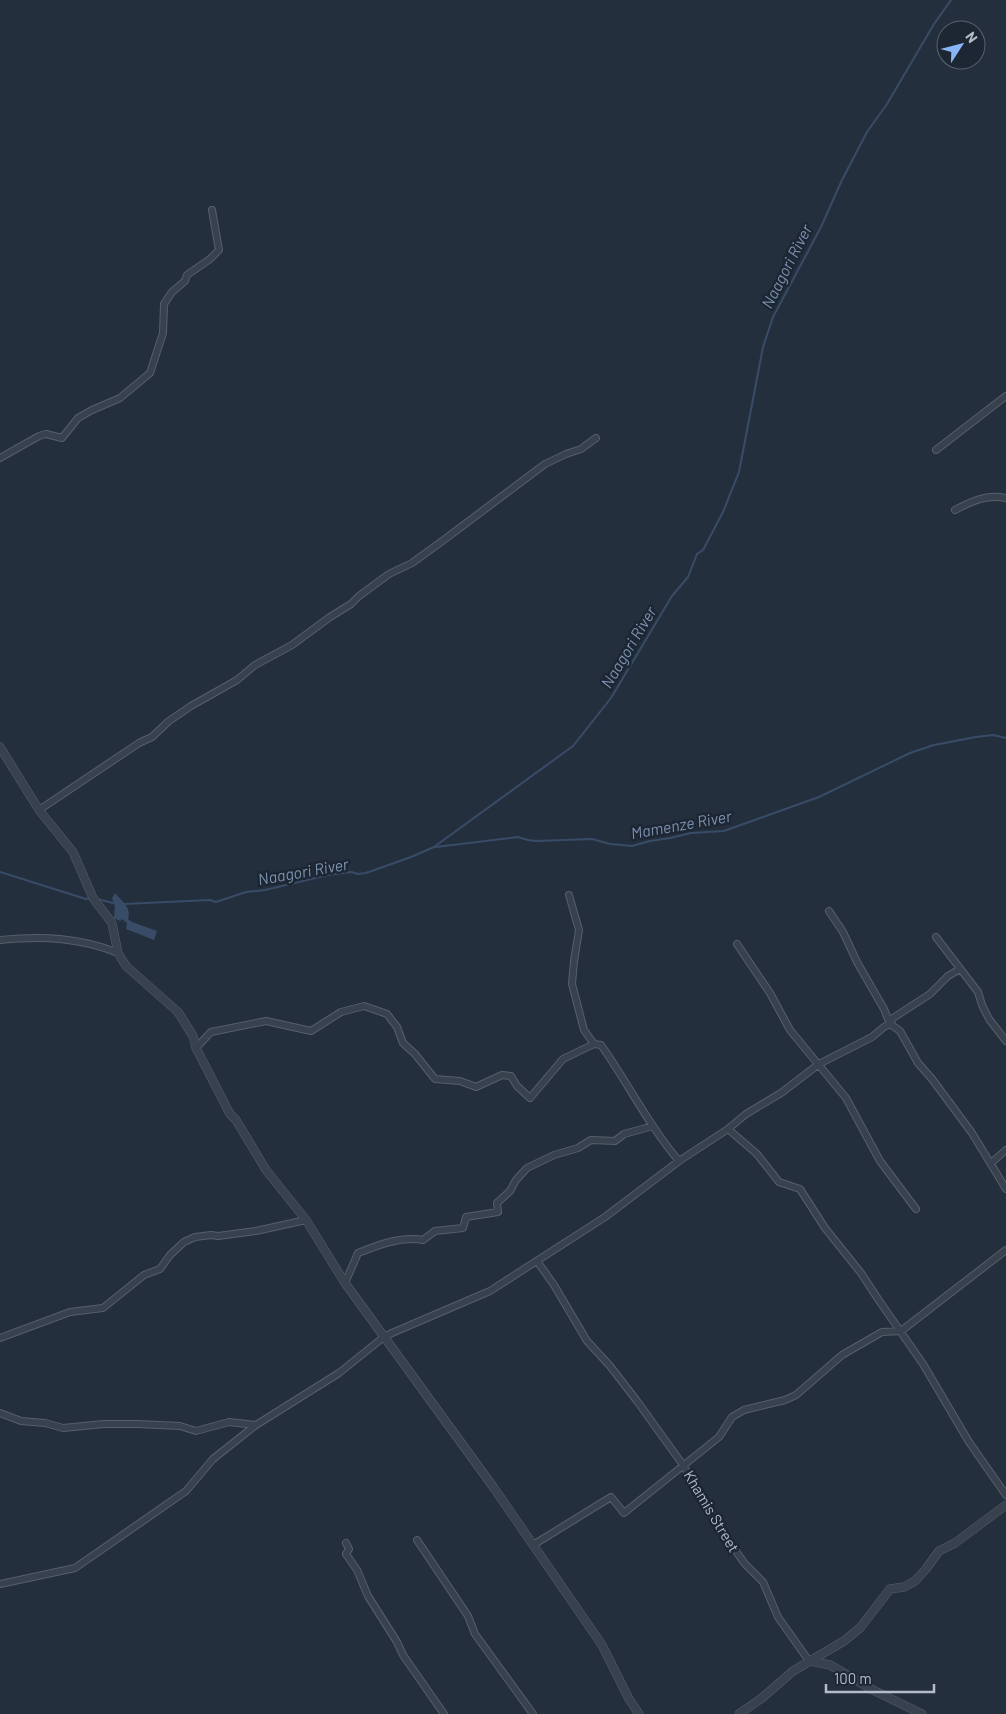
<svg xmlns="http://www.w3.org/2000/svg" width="1006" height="1714" font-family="Barlow,sans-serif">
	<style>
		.water { fill: #394c67 }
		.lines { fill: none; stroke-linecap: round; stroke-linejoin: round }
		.stream { stroke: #394c67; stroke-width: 2 }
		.minor-casing { stroke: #565f6c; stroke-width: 8 }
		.tertiary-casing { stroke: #565f6c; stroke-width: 9 }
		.minor { stroke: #38414e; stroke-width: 6 }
		.tertiary { stroke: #38414e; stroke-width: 8 }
		.labels { text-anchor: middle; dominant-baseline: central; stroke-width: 5; stroke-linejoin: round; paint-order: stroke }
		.street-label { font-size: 15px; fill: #b4bcc9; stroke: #1d2633 }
		.water-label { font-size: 16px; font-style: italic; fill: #7c92b1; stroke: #1d2633 }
	</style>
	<rect width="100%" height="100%" fill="#242f3e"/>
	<!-- water -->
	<path class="water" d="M115 893C122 901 132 908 128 919L132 922 157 931 154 940 126 929 127 923 122 919 120 921 114 918 115 906 112 898Z"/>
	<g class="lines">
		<!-- stream -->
		<path class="stream" d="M436 847 518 837 528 840 536 841 592 839 610 844 632 846 650 841 670 838 691 833 724 831 819 797 910 753 934 745 976 737 993 735 1006 738
			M0 872 86 899 90 898
			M97 899 117 904
			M124 904 210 900 216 902 246 892 265 890 328 875 351 872 358 874 366 873 411 857 434 847 573 746 611 698 672 596 688 577 697 554 703 550 723 512 739 472 763 347 773 317 821 227 842 180 867 132 887 104 934 24 951 0"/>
		<defs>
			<path id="minor" d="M936 450 1006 396
				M0 458 39 436 46 434 62 438 78 418 92 410 120 398 150 373 163 333 164 304 172 292 185 281 187 275 210 259 219 250 212 210
				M955 510C972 501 987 494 1006 498
				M39 810 139 743 152 737 169 721 191 706 237 680 255 665 292 645 330 617 351 604 359 596 389 574 412 563 441 542 545 464 566 454 581 449 596 438
				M569 895 579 930 574 961 572 984 584 1030 594 1044 601 1045C628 1083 649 1126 679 1161
				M829 911 843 932 857 962 884 1009 890 1024 900 1031 918 1063 932 1079 972 1133 1006 1189
				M936 937 978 992 982 1005 989 1019 1006 1041
				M0 940C41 936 79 937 118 953
				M737 944 770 993 790 1030 846 1098 880 1161 916 1209
				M196 1048 211 1032 266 1021 311 1031 341 1012 364 1006 387 1014 397 1027 403 1043 415 1054 435 1079 460 1081 476 1087 502 1075 511 1076 517 1086 530 1098 563 1059 594 1044
				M728 1129 746 1114 781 1093 819 1064 872 1037 884 1027 890 1024 893 1018 930 994 948 976 960 969
				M991 1163 1006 1150
				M537 1261 554 1285 587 1341 610 1366 637 1401 683 1465 723 1533 745 1564 763 1582 778 1617 809 1661
				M345 1283 358 1253C378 1245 401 1236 423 1240L435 1231 463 1228 466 1217 498 1212 497 1203 510 1191 516 1180 527 1168 554 1155 578 1148 591 1140 615 1141 624 1134 653 1126
				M0 1338 70 1312 103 1308 144 1275 160 1269 170 1255 184 1242 195 1237 211 1235 218 1236 256 1231 306 1220
				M0 1413 21 1421 45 1423 63 1428 104 1424H137L180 1426 196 1431 229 1422 256 1425
				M417 1540 468 1616 475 1634 533 1714
				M346 1543 349 1549 346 1554 357 1570 368 1596 397 1642 403 1655 444 1714
				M533 1545 611 1497 624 1513 719 1437 732 1417 744 1410 785 1400 796 1395 842 1355 882 1332 901 1331 1006 1250
				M0 1584 75 1568 186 1491 213 1459 256 1425 339 1373 385 1336 490 1291 605 1217 679 1161 728 1129 757 1154 779 1182 800 1189 825 1228 861 1273 878 1299 923 1364 969 1442 1006 1495"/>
			<path id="tertiary" d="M0 747 39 810 73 852 93 898 112 923 118 953 126 966 178 1012 193 1036 196 1048 230 1114 236 1120 266 1170 306 1220 345 1283 494 1488 602 1645 629 1699 639 1714
				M810 1661 830 1665 873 1690 922 1714
				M739 1714 762 1698 793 1671 844 1641 860 1628 890 1589 904 1587 915 1581 926 1569 939 1551 955 1543 1006 1505"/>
		</defs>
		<!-- minor casing -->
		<use href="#minor" class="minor-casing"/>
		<!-- tertiary casing -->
		<use href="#tertiary" class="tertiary-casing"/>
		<!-- minor -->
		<use href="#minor" class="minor"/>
		<!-- tertiary -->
		<use href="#tertiary" class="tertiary"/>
	</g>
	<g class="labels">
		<!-- street labels -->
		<g class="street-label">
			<text transform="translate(712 1511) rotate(59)">Khamis Street</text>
		</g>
		<!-- water labels -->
		<g class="water-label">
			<text transform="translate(786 266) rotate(-63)">Naagori River</text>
			<text transform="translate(628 647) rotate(-59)">Naagori River</text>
			<text transform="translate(681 824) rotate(-10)">Mamenze River</text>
			<text transform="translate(303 871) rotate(-10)">Naagori River</text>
		</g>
	</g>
	<!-- north arrow -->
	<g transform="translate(961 45) rotate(54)"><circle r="24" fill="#1d2633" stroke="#59626f"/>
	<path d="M0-4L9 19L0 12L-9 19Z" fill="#8ab4f8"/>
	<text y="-8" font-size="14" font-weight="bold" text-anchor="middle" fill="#b4bcc9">N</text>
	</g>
	<!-- scale -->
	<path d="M826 1684v8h108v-8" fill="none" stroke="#b4bcc9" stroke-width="2.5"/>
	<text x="834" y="1684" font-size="15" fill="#b4bcc9" stroke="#1d2633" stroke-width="4" paint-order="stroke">100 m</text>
</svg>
